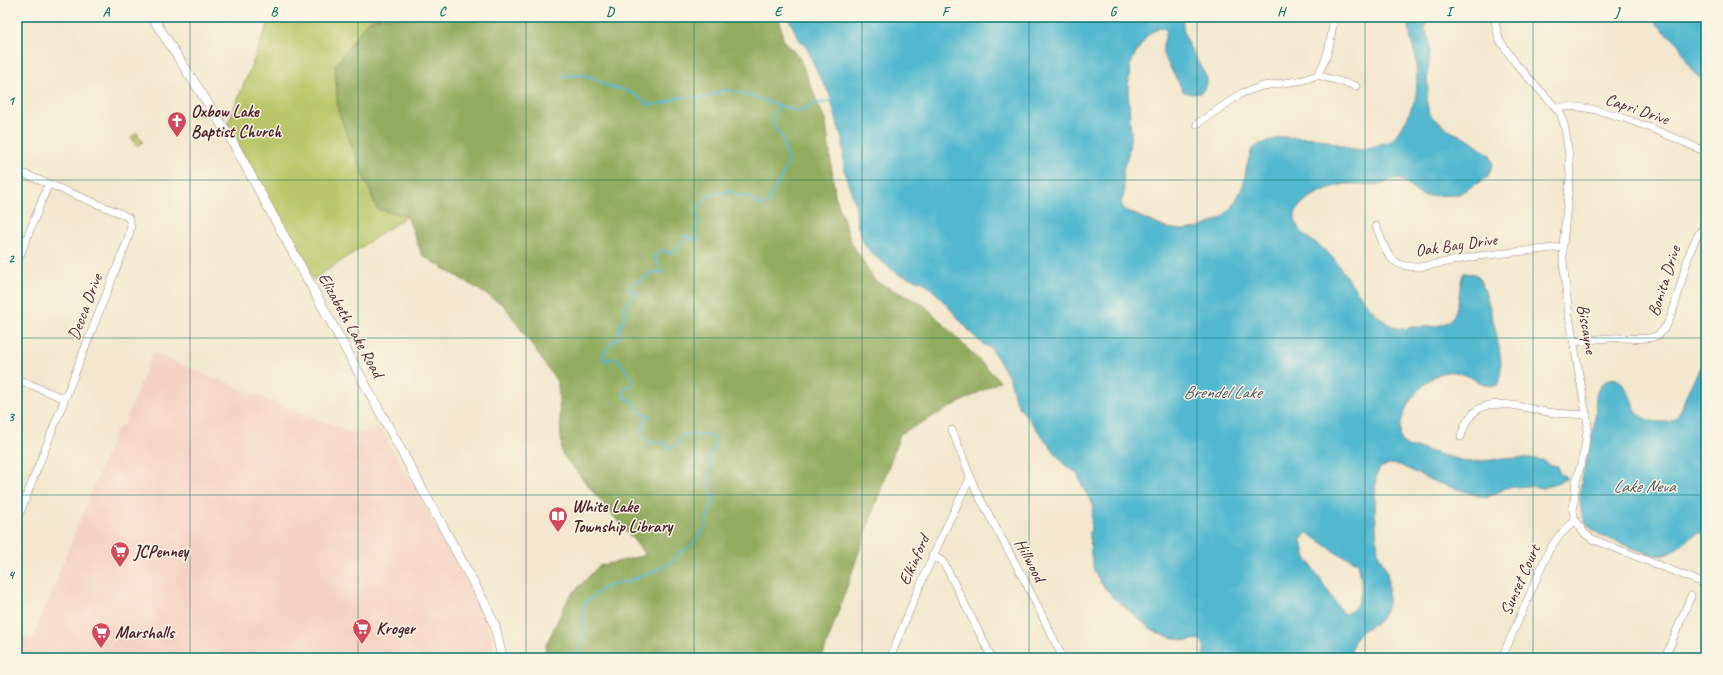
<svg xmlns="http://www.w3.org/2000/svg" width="1723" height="675" font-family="Caveat,sans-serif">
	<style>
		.built { fill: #f5d2c3 }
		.green { fill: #b9c76a; stroke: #82734a }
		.forest { fill: #92ac5e; stroke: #6e6644 }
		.water { fill: #51b8cf; stroke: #4e6c7d; fill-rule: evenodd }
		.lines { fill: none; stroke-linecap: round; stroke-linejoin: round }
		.stream { stroke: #51b8cf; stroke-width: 2 }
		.minor-casing { stroke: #9e847c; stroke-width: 8 }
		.tertiary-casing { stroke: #9e847c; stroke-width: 10 }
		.minor { stroke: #fff; stroke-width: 7 }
		.tertiary { stroke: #fff; stroke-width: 9 }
		.grid { fill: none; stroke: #0f766e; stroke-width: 1; stroke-opacity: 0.55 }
		.labels { text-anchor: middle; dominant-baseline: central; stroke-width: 3; stroke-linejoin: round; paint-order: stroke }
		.street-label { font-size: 17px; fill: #4a1f2b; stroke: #fcf5e5 }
		.poi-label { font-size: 17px; font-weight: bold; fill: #4a1f2b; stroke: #fcf5e5; text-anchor: start }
		.water-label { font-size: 18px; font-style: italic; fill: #4c5564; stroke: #fcf5e5 }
		.neatline { fill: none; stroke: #0f766e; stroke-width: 1.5 }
		.grid-label { font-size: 13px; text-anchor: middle; font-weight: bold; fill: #0f766e }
	</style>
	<rect width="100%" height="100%" fill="#fcf5e5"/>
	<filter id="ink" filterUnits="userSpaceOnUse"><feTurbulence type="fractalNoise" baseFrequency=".025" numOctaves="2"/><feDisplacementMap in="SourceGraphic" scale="8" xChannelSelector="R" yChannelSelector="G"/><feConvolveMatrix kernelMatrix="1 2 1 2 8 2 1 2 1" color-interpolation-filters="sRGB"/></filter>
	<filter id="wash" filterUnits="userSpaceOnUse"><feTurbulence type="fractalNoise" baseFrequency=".012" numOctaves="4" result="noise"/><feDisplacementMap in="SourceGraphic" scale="16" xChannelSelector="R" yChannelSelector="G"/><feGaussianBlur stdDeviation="0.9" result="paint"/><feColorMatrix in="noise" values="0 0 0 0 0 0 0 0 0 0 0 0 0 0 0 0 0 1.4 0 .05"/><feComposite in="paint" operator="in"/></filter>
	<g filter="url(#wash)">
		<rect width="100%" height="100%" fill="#f3e8ce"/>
		<!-- built -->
		<path class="built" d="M152 353 353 433 381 430 454 557 484 617 494 644V658H17V634L32 640 116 430 124 425Z"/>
		<!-- green -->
		<path class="green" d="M271 17H680L423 205 313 280 227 126Z
			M137 133 143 142 137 146 131 137Z"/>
		<!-- forest -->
		<path class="forest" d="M382 17H779L783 40 799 57 826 123 835 195 852 244 875 281 924 305 1000 381 900 434 822 658H544L546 645 569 597 599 566 646 555 562 454 558 383 504 305 422 255 407 216 377 209 338 111 335 66 367 22Z"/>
		<!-- water -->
		<path class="water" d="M788 17H1182L1184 32 1187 42 1207 78V85C1202 95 1193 96 1183 91L1163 54V45L1167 30 1159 27 1147 36 1135 54 1130 66 1128 89 1131 134 1128 155 1123 169 1124 194 1121 203 1124 209 1129 212 1166 228 1182 230 1200 228 1221 218 1233 206 1243 186 1247 165 1252 149 1260 144 1282 137 1319 138 1349 148 1361 150 1392 141 1407 119 1416 97 1417 83 1416 58 1411 41 1408 17H1426L1425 29 1429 39 1430 52 1427 79 1428 86 1427 105 1429 112 1433 118 1452 132 1469 139 1486 152 1490 155 1493 164 1487 178 1457 195 1423 196C1412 192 1409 180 1396 179 1390 178 1387 183 1382 184 1370 186 1358 183 1346 184 1332 185 1292 201 1295 219 1298 236 1322 245 1332 257 1349 277 1377 330 1405 329 1408 329 1407 328 1411 327 1413 327 1417 327 1420 327 1428 327 1442 327 1449 321 1462 309 1457 287 1464 273L1475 274C1486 280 1501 350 1501 365 1501 371 1500 378 1498 384L1496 386C1478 388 1462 363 1437 375 1427 381 1417 391 1410 401 1401 415 1390 451 1418 448L1468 462 1517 458H1530L1543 460 1548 464 1558 466 1559 473 1566 477V479L1544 488 1527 486 1506 488 1486 498 1435 482 1400 465 1389 464 1380 468 1376 476 1375 498 1376 529 1378 553 1387 571 1388 583V604L1385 613 1378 622 1361 631 1354 641 1351 650 1353 656 1357 658H1202C1205 651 1206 644 1199 639L1187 641 1162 635 1151 629 1113 597 1101 583 1094 571 1091 555 1090 534 1093 507 1091 500 1083 488 1077 473 1065 465 1020 408 1015 399 1010 379 991 348 983 344 973 335 938 295 923 282 898 274 871 253 864 243 858 227 855 203 848 183 844 169 843 143 829 93 818 74 807 48 799 39ZM1308 533 1338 554 1358 562C1361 580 1367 606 1345 614L1341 611 1305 556 1302 540 1305 534Z
			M1652 17H1705L1706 80C1689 76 1687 57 1678 44 1670 35 1658 28 1652 17Z
			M1706 359V532C1689 532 1679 552 1664 555 1653 557 1633 548 1623 544 1613 540 1602 537 1593 530 1568 512 1586 465 1591 441 1593 433 1594 425 1595 417 1597 402 1592 389 1608 380 1622 372 1631 398 1634 407 1635 410 1641 417 1644 418 1650 422 1661 422 1668 422 1670 422 1674 420 1676 418 1682 411 1684 399 1688 391 1693 380 1700 369 1706 359Z"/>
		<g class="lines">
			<!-- stream -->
			<path class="stream" d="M563 76 581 75 588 76 609 86 630 92 650 105 665 103 679 97 705 98 725 90 735 91 798 111 815 104 831 101
				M578 658 585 627 582 615 585 603 602 589 614 584 630 581 666 566 674 560 679 553 691 546 706 527 707 517 713 506V494L710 486 711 481 708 475 711 468 709 458 715 446V442L713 437 703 434 699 436 691 434 679 435 678 444 671 448 662 442 650 443 642 436 641 433 644 428V422L650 416 639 412 632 401 624 397 623 388 630 387 634 380C626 373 624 363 615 358L605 361 602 356 612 342 619 338V329L625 317 623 307 638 292 630 291V284L646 278 651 272H663L658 263 653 258 663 250 669 254 671 251 680 247 686 235 696 241 698 239 694 229 699 221 695 212 705 199 713 194 724 193 730 190 736 195 751 198 759 205 763 206 768 202 788 164 783 138 775 127 773 122 774 113 778 107 781 105"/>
		</g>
	</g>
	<g filter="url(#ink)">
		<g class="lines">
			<defs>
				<path id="minor" d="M1494 17 1499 39 1516 64 1560 112 1565 128 1569 156 1570 176 1563 245V261L1569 316 1588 425 1584 452 1576 482 1573 511 1575 520 1584 533 1592 539 1706 584
					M1317 75C1329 59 1331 37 1334 17
					M1556 109C1585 96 1677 139 1706 152
					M1197 124 1242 93 1263 86 1304 80 1317 75 1356 86
					M17 171 122 214 129 218 131 226 128 239 17 520
					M1376 226C1387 252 1387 268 1420 267L1478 256 1563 247
					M17 263 48 185
					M1574 342C1590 340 1607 337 1623 338 1632 338 1643 340 1653 337 1681 330 1679 249 1706 225
					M17 379 65 399
					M952 430 976 491 1026 583 1063 658
					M1461 437C1473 389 1512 406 1547 412 1560 414 1574 414 1587 415
					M932 555 942 561 946 567 992 658
					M890 658C915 596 940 536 971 477
					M1502 658 1549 550 1558 537 1575 520
					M1665 658 1691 596"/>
				<path id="tertiary" d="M152 17 231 139 484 602 495 626 502 658"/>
			</defs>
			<!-- minor casing -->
			<use href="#minor" class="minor-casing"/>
			<!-- tertiary casing -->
			<use href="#tertiary" class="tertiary-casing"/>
			<!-- minor -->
			<use href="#minor" class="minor"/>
			<!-- tertiary -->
			<use href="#tertiary" class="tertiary"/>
		</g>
	</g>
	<!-- grid -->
	<path class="grid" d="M190 17V658M358 17V658M526 17V658M694 17V658M862 17V658M1029 17V658M1197 17V658M1365 17V658M1533 17V658M17 180H1706M17 338H1706M17 495H1706"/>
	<!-- icons -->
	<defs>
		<symbol id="church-pin" viewBox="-11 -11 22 30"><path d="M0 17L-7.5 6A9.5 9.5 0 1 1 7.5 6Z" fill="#d1495b" stroke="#fcf5e5"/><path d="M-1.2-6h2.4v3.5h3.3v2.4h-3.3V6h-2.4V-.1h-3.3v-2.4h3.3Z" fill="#fff"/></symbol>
		<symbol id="library-pin" viewBox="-11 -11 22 30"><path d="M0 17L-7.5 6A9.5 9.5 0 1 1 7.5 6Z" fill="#d1495b" stroke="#fcf5e5"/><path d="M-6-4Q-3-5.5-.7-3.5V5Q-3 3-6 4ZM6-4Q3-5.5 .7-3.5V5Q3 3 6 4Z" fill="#fff"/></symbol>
		<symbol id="supermarket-pin" viewBox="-11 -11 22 30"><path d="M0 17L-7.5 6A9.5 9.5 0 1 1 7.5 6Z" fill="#d1495b" stroke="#fcf5e5"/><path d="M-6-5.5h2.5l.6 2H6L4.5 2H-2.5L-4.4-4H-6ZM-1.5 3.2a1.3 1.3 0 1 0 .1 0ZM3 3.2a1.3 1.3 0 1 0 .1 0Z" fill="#fff"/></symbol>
	</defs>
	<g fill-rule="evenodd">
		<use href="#church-pin" x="166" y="110" width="22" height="30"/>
		<use href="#library-pin" x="547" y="505" width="22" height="30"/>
		<use href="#supermarket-pin" x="109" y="540" width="22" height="30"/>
		<use href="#supermarket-pin" x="351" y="617" width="22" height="30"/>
		<use href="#supermarket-pin" x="90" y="621" width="22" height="30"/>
	</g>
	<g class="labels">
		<!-- street labels -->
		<g class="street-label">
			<text transform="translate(1637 109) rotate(19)">Capri Drive</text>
			<text transform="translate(1456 245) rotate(-8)">Oak Bay Drive</text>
			<text transform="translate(1664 281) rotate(-72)">Bonita Drive</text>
			<text transform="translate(85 307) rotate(-69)">Decca Drive</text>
			<text transform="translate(351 325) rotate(61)">Elizabeth Lake Road</text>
			<text transform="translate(1587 329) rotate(80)">Biscayne</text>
			<text transform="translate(914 560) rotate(-66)">Elkinford</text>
			<text transform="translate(1030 560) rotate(62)">Hillwood</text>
			<text transform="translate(1520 580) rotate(-66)">Sunset Court</text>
		</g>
		<!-- poi labels -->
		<g class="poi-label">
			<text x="191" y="111">Oxbow Lake<tspan x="191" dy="20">Baptist Church</tspan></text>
			<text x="572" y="506">White Lake<tspan x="572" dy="20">Township Library</tspan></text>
			<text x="134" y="551">JCPenney</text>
			<text x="376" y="628">Kroger</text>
			<text x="115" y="632">Marshalls</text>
		</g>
		<!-- water labels -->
		<g class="water-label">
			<text x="1222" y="392">Brendel Lake</text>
			<text x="1644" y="486">Lake Neva</text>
		</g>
	</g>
	<!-- margin -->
	<rect width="1723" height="675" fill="none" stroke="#fcf5e5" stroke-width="44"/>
	<rect x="22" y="22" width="1679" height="631" class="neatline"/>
	<g class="grid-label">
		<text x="106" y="16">A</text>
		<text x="274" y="16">B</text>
		<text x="442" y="16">C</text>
		<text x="610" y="16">D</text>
		<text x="778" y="16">E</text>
		<text x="945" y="16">F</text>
		<text x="1113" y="16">G</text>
		<text x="1281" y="16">H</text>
		<text x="1449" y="16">I</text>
		<text x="1617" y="16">J</text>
		<text x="11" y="105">1</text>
		<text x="11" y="263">2</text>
		<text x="11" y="421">3</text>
		<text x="11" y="579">4</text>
	</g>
</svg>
